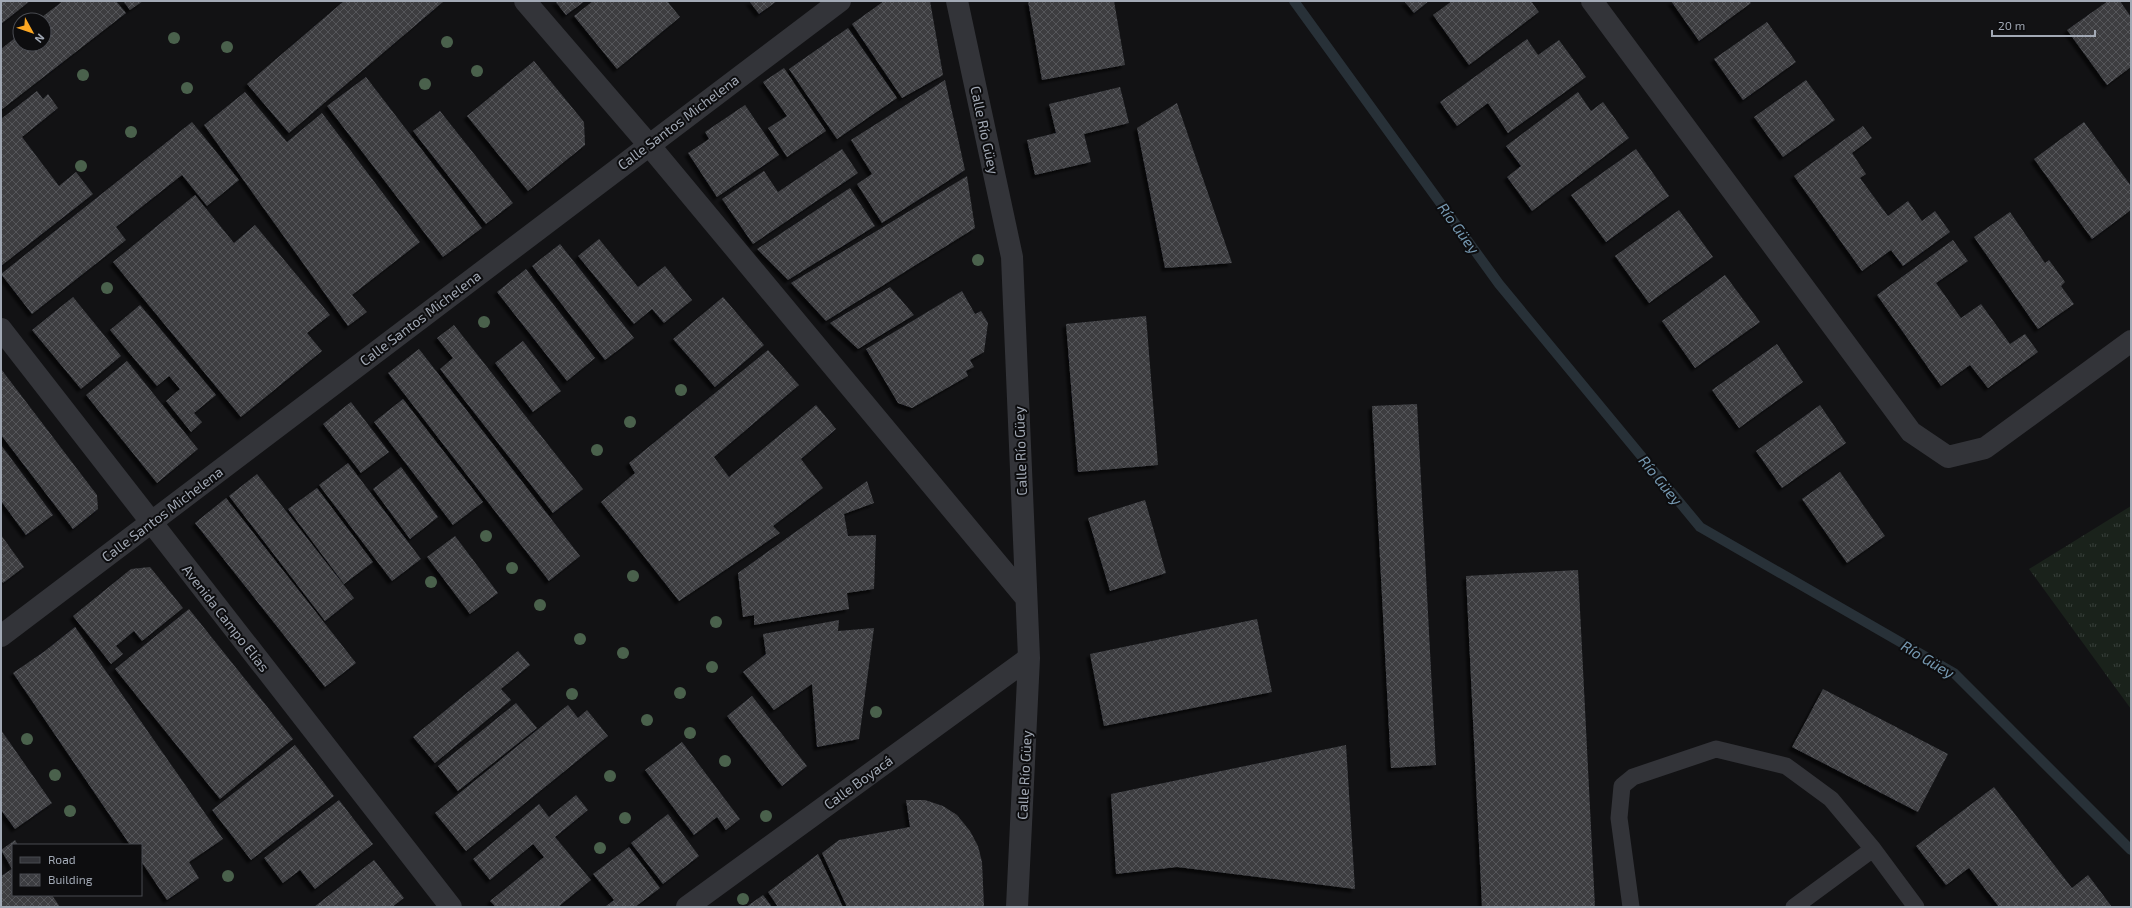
<svg xmlns="http://www.w3.org/2000/svg" width="2132" height="908" font-family="'Exo 2',sans-serif">
	<style>
		.grass { fill: url(#grass-tufts) }
		.lines { fill: none; stroke-linecap: round; stroke-linejoin: round }
		.stream { stroke: #283138; stroke-width: 10 }
		.building { fill: url(#building-cross-hatch); filter: url(#shadow) }
		.service { stroke: #333439; stroke-width: 17 }
		.minor { stroke: #333439; stroke-width: 22 }
		.tree { fill: #4a614c }
		.labels { text-anchor: middle; dominant-baseline: central; stroke-width: 4; stroke-linejoin: round; paint-order: stroke }
		.street-label { font-size: 14px; fill: #a2a9b5; stroke: #0d0d0f }
		.water-label { font-size: 15px; font-style: italic; fill: #779ab3; stroke: #0d0d0f }
	</style>
	<defs>
		<pattern id="grass-tufts" width="24" height="20" patternUnits="userSpaceOnUse"><rect width="24" height="20" fill="#1a221b"/><path d="M3 7l-1-3M5 7V3M7 7l1-3M15 17l-1-3M17 17v-4M19 17l1-3" fill="none" stroke="#383f3a"/></pattern>
		<pattern id="building-cross-hatch" width="8" height="8" patternUnits="userSpaceOnUse"><rect width="8" height="8" fill="#3c3d41"/><path d="M0 0l8 8M0 8l8-8" fill="none" stroke="#55565a"/></pattern>
		<filter id="shadow"><feDropShadow dx="-3.5" dy="3.5" stdDeviation="1" flood-color="#0009"/></filter>
	</defs>
	<rect width="100%" height="100%" fill="#121214"/>
	<!-- grass -->
	<path class="grass" d="M2131 506V709L2029 569Z"/>
	<g class="lines">
		<!-- stream -->
		<path class="stream" d="M1294 1 1499 284 1700 527 1954 673 2131 850"/>
	</g>
	<!-- building -->
	<path class="building" d="M1 1H30L1 24Z
		M63 1H116L126 13 1 110V49L20 34V44H44V20H38Z
		M123 1H143L130 10Z
		M344 1H444L289 133 247 84Z
		M555 1H585L566 15Z
		M593 1H667L680 17 617 69 574 16Z
		M749 1H777L759 14Z
		M884 1H930L943 75 902 98 852 24Z
		M1028 1H1114L1125 65 1042 80Z
		M1404 1H1429L1414 13Z
		M1452 1H1531L1539 12 1469 65 1433 15Z
		M1671 1H1749L1751 3 1699 41Z
		M2108 1H2120L2131 17V67L2107 85 2067 30Z
		M1767 22 1796 62 1743 100 1714 59Z
		M848 28 897 98 837 139 789 69Z
		M1527 39 1538 55 1559 40 1586 77 1508 133 1488 103 1457 126 1440 102Z
		M534 61 584 122 585 145 528 191 467 116Z
		M784 68 826 131 787 157 768 128 787 116 763 82Z
		M366 77 482 228 443 257 327 106Z
		M945 80 965 170 882 223 857 184 872 174 851 140Z
		M1806 80 1835 120 1783 157 1754 117Z
		M1120 87 1129 123 1084 134 1091 162 1035 175 1027 140 1056 133 1049 104Z
		M37 91 43 99 48 94 58 108 22 137 59 186 76 172 93 194 1 266V119Z
		M245 92 287 142 322 113 420 242 352 295 367 312 348 326 204 125Z
		M1578 92 1591 111 1603 102 1629 138 1532 211 1507 177 1521 166 1506 146Z
		M1177 103 1232 263 1165 268 1137 128Z
		M745 105 779 155 717 197 688 153 709 139 705 132Z
		M440 111 513 203 486 224 413 131Z
		M192 122 239 180 207 206 182 175 116 227 126 240 32 314 1 274Z
		M2084 122 2131 186V210L2092 239 2034 159Z
		M1863 126 1872 138 1852 153 1866 174 1860 178 1888 216 1908 201 1922 221 1935 211 1950 232 1903 266 1891 250 1862 271 1794 176Z
		M842 149 858 173 753 244 722 199 764 171 778 192Z
		M1636 149 1669 196 1606 242 1571 195Z
		M967 176 975 228 826 321 791 283Z
		M850 188 875 226 788 280 757 249Z
		M195 195 234 243 255 225 330 315 307 333 322 351 241 417 113 262Z
		M1679 210 1713 257 1649 303 1615 256Z
		M2010 212 2045 263 2049 260 2065 282 2061 286 2074 304 2038 329 1974 237Z
		M599 239 638 287 665 266 692 300 664 323 652 309 634 324 578 256Z
		M1953 240 1968 261 1936 283 1961 318 1981 304 2010 344 2025 334 2038 352 1988 388 1970 365 1941 386 1877 295Z
		M560 244 634 338 605 360 532 266Z
		M526 269 595 358 567 381 497 292Z
		M1725 275 1760 322 1695 368 1662 321Z
		M890 287 914 315 858 349 830 323Z
		M962 291 975 314 981 311 988 323 984 352 970 360 974 367 966 371 968 376 912 408 898 403 866 349Z
		M73 297 121 356 81 389 32 330Z
		M723 297 764 345 715 387 673 339Z
		M140 305 216 395 194 413 202 422 191 432 166 401 180 389 169 376 157 386 110 330Z
		M1146 316 1158 465 1078 472 1066 324Z
		M454 325 583 489 553 513 440 369 453 358 437 338Z
		M523 341 561 391 533 412 495 363Z
		M1777 344 1803 382 1739 428 1712 390Z
		M419 349 580 556 549 581 388 373Z
		M768 350 799 385 714 457 729 477 816 405 836 429 801 459 823 488 773 526 780 533 679 601 601 502 635 473 629 463Z
		M127 361 198 449 157 483 86 395Z
		M1 369 97 495 98 509 73 529 1 435Z
		M403 399 483 502 453 525 374 422Z
		M351 402 389 452 361 473 323 424Z
		M1417 404 1436 765 1391 768 1372 406Z
		M1820 405 1846 443 1782 488 1756 451Z
		M1 445 53 515 26 535 1 501Z
		M348 463 421 559 392 581 319 485Z
		M401 467 438 517 410 539 373 489Z
		M1840 472 1885 536 1847 563 1802 499Z
		M257 474 354 598 325 621 229 496Z
		M867 481 874 503 844 514 848 536 876 535 874 589 847 593 849 609 754 625V615L743 617 738 573Z
		M317 488 373 562 344 584 288 509Z
		M226 498 356 663 325 687 195 523Z
		M1145 500 1166 573 1110 591 1088 518Z
		M1 535 24 567 3 583 1 579Z
		M455 536 498 593 470 614 427 557Z
		M150 567 183 608 142 641 134 631 116 646 123 654 111 664 73 616 131 569Z
		M1578 570 1595 907H1482L1466 576Z
		M189 609 293 739 220 799 115 669Z
		M1257 619 1272 692 1104 726 1090 654Z
		M839 620 838 631 874 628 859 739 817 747 812 684 774 710 743 672 766 654 763 634Z
		M75 627 223 839 189 862 199 878 167 900 141 861V845H130L13 673 45 651Z
		M518 651 530 665 501 689 511 700 435 763 413 737Z
		M1823 689 1948 754 1918 812 1792 747Z
		M752 696 807 766 782 786 727 716Z
		M516 703 537 728 458 791 438 766Z
		M568 705 578 718 587 710 608 736 466 851 435 813Z
		M1 730 52 803 15 829 1 810Z
		M682 742 740 819 726 830 717 817 694 835 645 770Z
		M295 745 334 796 251 860 212 810Z
		M1346 745 1355 889 1177 867 1116 874 1111 794Z
		M1994 787 2072 888 2088 875 2112 907H1999L1969 868 1946 885 1916 846Z
		M576 795 588 810 555 837 591 880 558 907H496L490 901 544 857 533 844 490 880 473 859 539 804 549 817Z
		M339 800 373 844 315 889 300 870 283 883 264 858Z
		M906 800H925L943 806 957 815 970 831 978 846 982 862 984 907H847L822 853 839 840 910 827Z
		M668 814 699 856 663 884 631 843Z
		M15 840 18 845H13V895H52L60 907H1V876L12 869 1 850Z
		M629 847 660 888 635 907H605L614 900 593 874Z
		M818 854 843 907H778L768 892Z
		M374 860 404 898 392 907H314Z
		M763 895 772 907H746Z"/>
	<g class="lines">
		<!-- service -->
		<path class="service" d="M1631 907 1619 818 1622 786 1633 777 1716 749 1786 766 1831 799 1873 849
			M1794 907 1873 849 1916 907"/>
		<!-- minor -->
		<path class="minor" d="M525 1 649 145 1026 598
			M957 1 1012 257 1029 658 1017 907
			M1592 1 1911 432 1948 457 1985 448 2131 341
			M1 329 451 907
			M1 636 840 1
			M687 907 1029 658"/>
	</g>
	<!-- trees -->
	<g class="tree">
		<circle cx="174" cy="38" r="6"/>
		<circle cx="447" cy="42" r="6"/>
		<circle cx="227" cy="47" r="6"/>
		<circle cx="477" cy="71" r="6"/>
		<circle cx="83" cy="75" r="6"/>
		<circle cx="425" cy="84" r="6"/>
		<circle cx="187" cy="88" r="6"/>
		<circle cx="131" cy="132" r="6"/>
		<circle cx="81" cy="166" r="6"/>
		<circle cx="978" cy="260" r="6"/>
		<circle cx="107" cy="288" r="6"/>
		<circle cx="484" cy="322" r="6"/>
		<circle cx="681" cy="390" r="6"/>
		<circle cx="630" cy="422" r="6"/>
		<circle cx="597" cy="450" r="6"/>
		<circle cx="486" cy="536" r="6"/>
		<circle cx="512" cy="568" r="6"/>
		<circle cx="633" cy="576" r="6"/>
		<circle cx="431" cy="582" r="6"/>
		<circle cx="540" cy="605" r="6"/>
		<circle cx="716" cy="622" r="6"/>
		<circle cx="580" cy="639" r="6"/>
		<circle cx="623" cy="653" r="6"/>
		<circle cx="712" cy="667" r="6"/>
		<circle cx="680" cy="693" r="6"/>
		<circle cx="572" cy="694" r="6"/>
		<circle cx="876" cy="712" r="6"/>
		<circle cx="647" cy="720" r="6"/>
		<circle cx="690" cy="733" r="6"/>
		<circle cx="27" cy="739" r="6"/>
		<circle cx="725" cy="761" r="6"/>
		<circle cx="55" cy="775" r="6"/>
		<circle cx="610" cy="776" r="6"/>
		<circle cx="70" cy="811" r="6"/>
		<circle cx="766" cy="816" r="6"/>
		<circle cx="625" cy="818" r="6"/>
		<circle cx="600" cy="848" r="6"/>
		<circle cx="228" cy="876" r="6"/>
		<circle cx="743" cy="899" r="6"/>
	</g>
	<g class="labels">
		<!-- street labels -->
		<g class="street-label">
			<text transform="translate(678 122) rotate(-37)">Calle Santos Michelena</text>
			<text transform="translate(985 130) rotate(78)">Calle Río Güey</text>
			<text transform="translate(420 318) rotate(-37)">Calle Santos Michelena</text>
			<text transform="translate(1020 451) rotate(-92)">Calle Río Güey</text>
			<text transform="translate(162 514) rotate(-37)">Calle Santos Michelena</text>
			<text transform="translate(226 618) rotate(52)">Avenida Campo Elías</text>
			<text transform="translate(1024 775) rotate(-87)">Calle Río Güey</text>
			<text transform="translate(858 782) rotate(-36)">Calle Boyacá</text>
		</g>
		<!-- water labels -->
		<g class="water-label">
			<text transform="translate(1459 228) rotate(54)">Río Güey</text>
			<text transform="translate(1661 480) rotate(51)">Río Güey</text>
			<text transform="translate(1928 659) rotate(31)">Río Güey</text>
		</g>
	</g>
	<!-- border -->
	<rect width="2132" height="908" fill="none" stroke="#a2a9b5" stroke-width="4"/>
	<!-- legend -->
	<rect x="12" y="844" width="130" height="52" fill="#0d0d0f" stroke="#494b51"/>
	<rect x="20" y="857" width="20" height="6" fill="#333439" stroke="#494b51"/>
	<text x="48" y="864" font-size="12" fill="#a2a9b5">Road</text>
	<rect x="20" y="874" width="20" height="12" fill="url(#building-cross-hatch)" stroke="#494b51"/>
	<text x="48" y="884" font-size="12" fill="#a2a9b5">Building</text>
	<!-- north arrow -->
	<g transform="translate(32 32) rotate(130)"><circle r="19" fill="#0d0d0f" stroke="#494b51"/>
	<path d="M0-3L7 15L0 10L-7 15Z" fill="#fca722"/>
	<text y="-6" font-size="11" font-weight="bold" text-anchor="middle" fill="#a2a9b5">N</text>
	</g>
	<!-- scale -->
	<path d="M1992 30v6h103v-6" fill="none" stroke="#a2a9b5" stroke-width="2"/>
	<text x="1998" y="30" font-size="12" fill="#a2a9b5" stroke="#0d0d0f" stroke-width="3" paint-order="stroke">20 m</text>
</svg>
